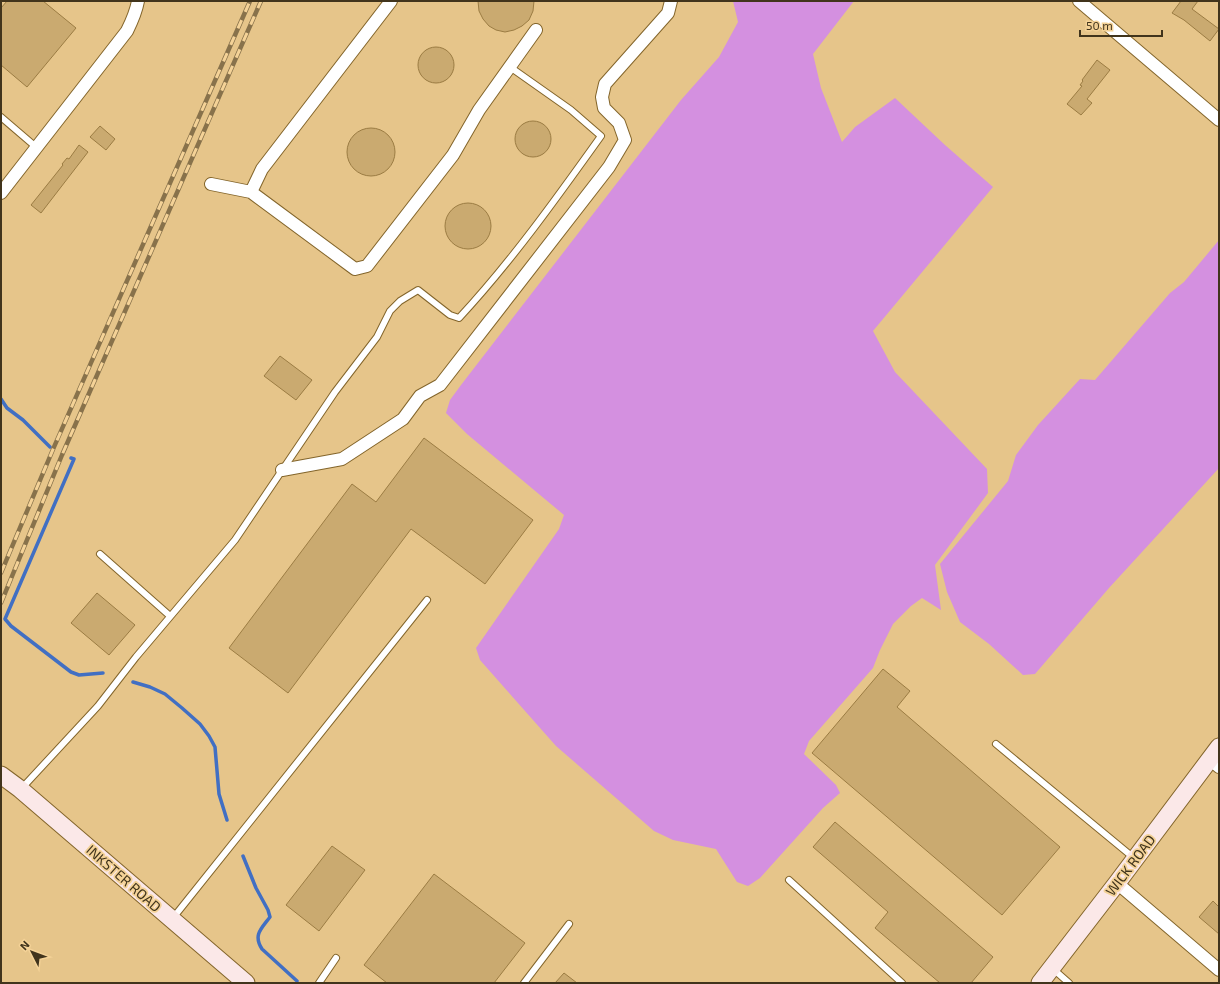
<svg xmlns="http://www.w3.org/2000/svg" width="1220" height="984" font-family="'Exo 2',sans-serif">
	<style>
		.green { fill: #d490e0 }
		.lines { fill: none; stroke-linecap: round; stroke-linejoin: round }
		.stream { stroke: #416fc3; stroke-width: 3.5 }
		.building { fill: #caaa70; stroke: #9b7c43 }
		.lane-casing { stroke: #83652b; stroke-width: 8 }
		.street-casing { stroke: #83652b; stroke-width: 14 }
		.secondary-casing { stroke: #83652b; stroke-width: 19 }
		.lane { stroke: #fff; stroke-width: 6 }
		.street { stroke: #fff; stroke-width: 12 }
		.secondary { stroke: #fbe8e8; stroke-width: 17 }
		.rail-casing { stroke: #88724b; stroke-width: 4.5 }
		.rail { stroke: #f4d297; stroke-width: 3; stroke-dasharray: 9; stroke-linecap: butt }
		.labels { text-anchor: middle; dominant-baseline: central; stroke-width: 3.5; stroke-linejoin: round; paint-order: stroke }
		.street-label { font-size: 14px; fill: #41341c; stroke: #f4d297 }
	</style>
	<rect width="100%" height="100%" fill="#e6c58a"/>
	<!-- green -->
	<path class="green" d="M733 1H854L813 54 821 88 842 142 855 127 895 98 945 145 993 187 873 331 895 372 987 469 988 493 935 565 941 610 922 598 911 606 893 624 880 650 873 668 809 741 804 754 836 785 840 793 823 808 760 878 748 886 737 882 716 849 673 840 654 831 556 746 480 660 476 648 559 529 564 515 467 434 446 413 450 400 461 385 681 100 719 57 738 22Z
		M1219 240V468L1109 588 1035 674 1023 675 989 644 960 622 947 592 940 564 1008 481 1016 455 1038 425 1080 379 1095 380 1170 293 1184 282Z"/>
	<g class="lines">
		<!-- stream -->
		<path class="stream" d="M1 399 7 408 23 420 50 447
			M71 458 74 459 5 619 11 626 71 672 79 675 103 673
			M133 682 150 687 165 694 182 708 200 724 209 736 215 747 219 794 227 820
			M243 856 256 888 268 910 270 917C261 929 253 935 262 949L297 981"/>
	</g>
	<!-- building -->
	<path class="building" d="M7 1H43L76 28 27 87 1 65V8Z
		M478 1H534L533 11 529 20 522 26 514 30 505 32 496 30 489 26 483 19 479 11Z
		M1181 1H1198L1192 9 1219 29 1210 41 1184 20 1172 13Z
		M418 65a18 18 0 1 1 36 0a18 18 0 1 1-36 0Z
		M1097 60 1110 70 1087 99 1092 103 1081 115 1067 104 1082 86 1080 85 1083 81 1082 80Z
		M515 139a18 18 0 1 1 36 0a18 18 0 1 1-36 0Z
		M100 126 115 139 106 150 90 137Z
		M347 152a24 24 0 1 1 48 0a24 24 0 1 1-48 0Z
		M79 145 88 152 41 213 31 205 63 165 62 164 67 158 69 159Z
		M445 226a23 23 0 1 1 46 0a23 23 0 1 1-46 0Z
		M280 356 312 380 296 400 264 376Z
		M424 438 533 520 485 584 411 529 288 693 229 648 352 484 376 502Z
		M97 593 135 625 109 655 71 623Z
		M883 669 910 691 897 707 1060 847 1002 915 812 753Z
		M835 822 993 957 971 983H940L875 928 888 912 813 847Z
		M332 846 365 870 319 931 286 905Z
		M434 874 525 943 494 983H387L364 965Z
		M1213 901 1219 907V934L1199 917Z
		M564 973 577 983H555Z"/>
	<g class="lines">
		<defs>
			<path id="lane" d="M1 117 36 147
				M100 554 170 616
				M996 744 1134 858
				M22 788 98 706 136 657 235 540 335 392 377 337 390 311 400 301 418 290 450 315 459 318C511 262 556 199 601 136L571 110 510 67
				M789 880 902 983
				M173 918 427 600
				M1052 968 1069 983
				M319 983 336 958
				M524 983 569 924"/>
			<path id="street" d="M1079 1 1219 120
				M211 184 251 192 262 169 391 1
				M251 192 355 269 367 266 453 155 479 110 536 30
				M1 193 127 31C132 21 136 12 138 1
				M282 470 342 459 403 419 420 396 440 385 609 167 625 140 619 123 604 108 602 97 605 84 668 13 671 1
				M1210 759 1219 767
				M1117 883 1219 970"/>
			<path id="secondary" d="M1 775 20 789 246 983
				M1040 983 1117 883 1219 747"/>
		</defs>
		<!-- lane casing -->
		<use href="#lane" class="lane-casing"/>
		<!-- street casing -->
		<use href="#street" class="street-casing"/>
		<!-- secondary casing -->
		<use href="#secondary" class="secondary-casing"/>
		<!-- lane -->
		<use href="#lane" class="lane"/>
		<!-- street -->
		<use href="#street" class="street"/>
		<!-- secondary -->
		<use href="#secondary" class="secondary"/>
		<defs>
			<path id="rail" d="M1 573 54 447 250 1
				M1 603 62 455 261 1"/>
		</defs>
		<!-- rail casing -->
		<use href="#rail" class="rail-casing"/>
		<!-- rail -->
		<use href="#rail" class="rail"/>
	</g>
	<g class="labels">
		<!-- street labels -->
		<g class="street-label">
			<text transform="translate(1130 865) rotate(-53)">WICK ROAD</text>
			<text transform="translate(124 878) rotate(41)">INKSTER ROAD</text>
		</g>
	</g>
	<!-- border -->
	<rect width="1220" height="984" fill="none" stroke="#41341c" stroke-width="4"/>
	<!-- north arrow -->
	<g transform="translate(32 952) rotate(312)" stroke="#f4d297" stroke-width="3" paint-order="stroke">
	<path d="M0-3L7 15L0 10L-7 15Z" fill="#41341c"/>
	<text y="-6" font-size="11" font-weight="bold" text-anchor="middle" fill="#41341c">N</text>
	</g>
	<!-- scale -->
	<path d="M1080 30v6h82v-6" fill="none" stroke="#41341c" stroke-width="2"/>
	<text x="1086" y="30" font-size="12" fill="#41341c" stroke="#f4d297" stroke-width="3" paint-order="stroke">50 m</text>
</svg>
